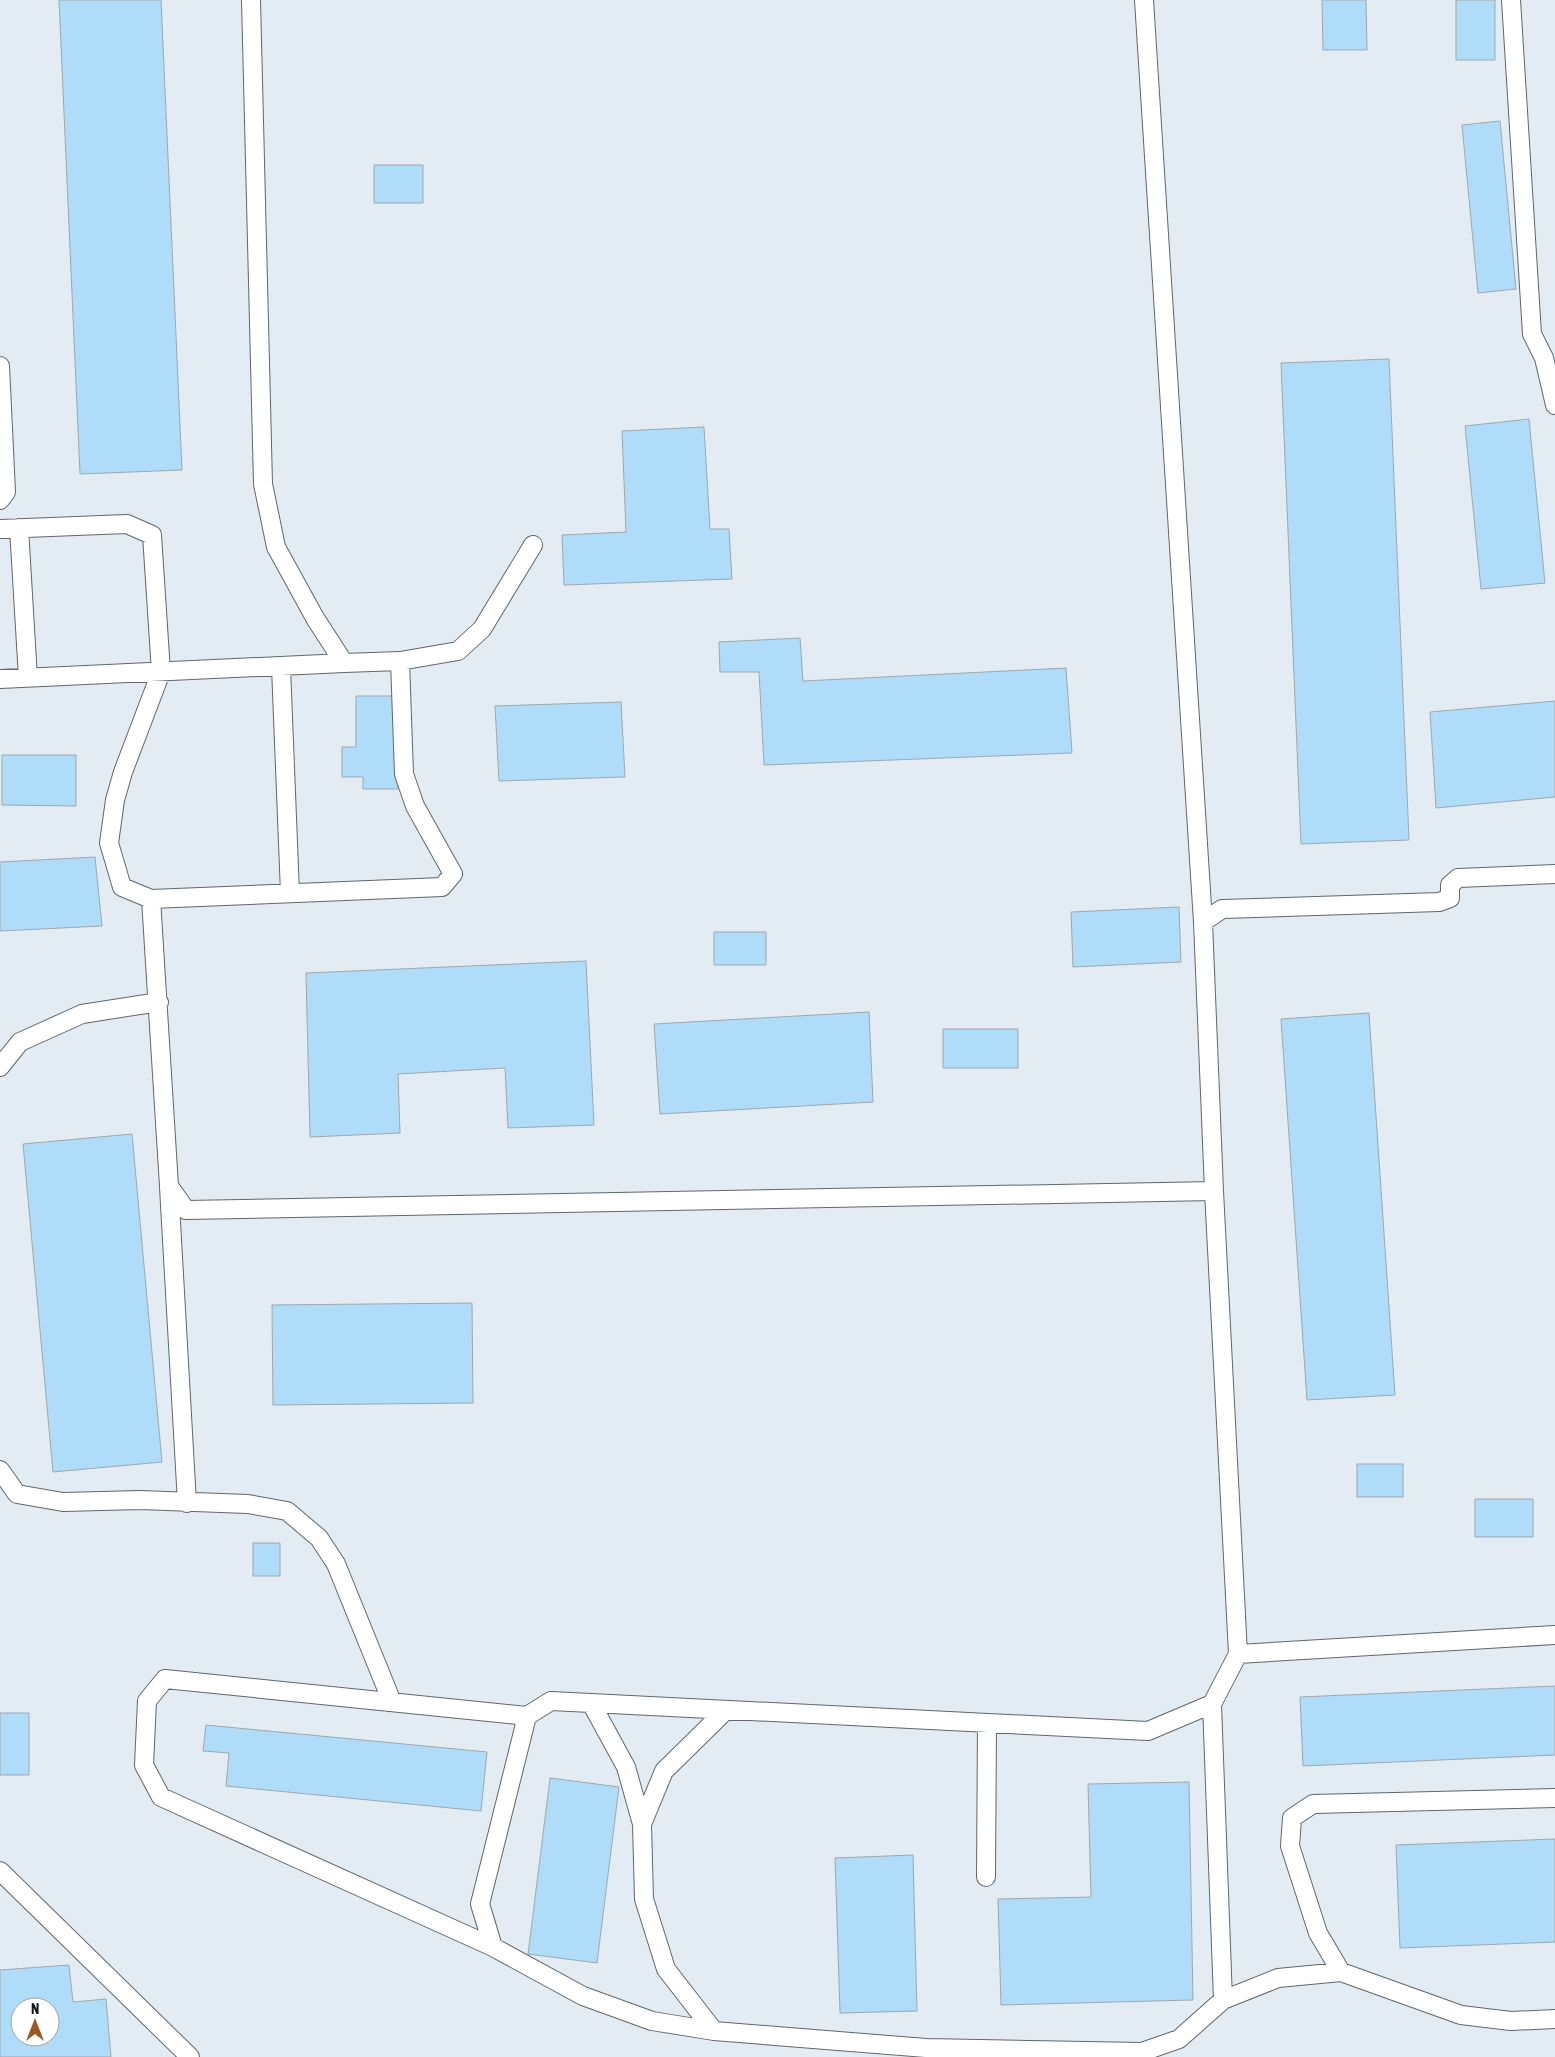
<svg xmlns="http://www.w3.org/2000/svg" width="1555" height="2057" font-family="'Asap Condensed',sans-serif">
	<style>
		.building { fill: #aedcf9; stroke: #9ea7ad; fill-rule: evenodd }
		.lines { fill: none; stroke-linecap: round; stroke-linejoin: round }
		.service-casing { stroke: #5f676c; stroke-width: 20 }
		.service { stroke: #fff; stroke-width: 18 }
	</style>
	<rect width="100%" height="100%" fill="#e3ecf2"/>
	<!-- building -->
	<path class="building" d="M59 0H161L182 470 80 474Z
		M1322 0H1366L1367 50H1323Z
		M1456 0H1495V60H1456Z
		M1500 121 1516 289 1478 293 1462 125Z
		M374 165H423V203H374Z
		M1389 359 1409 840 1301 844 1281 363Z
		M1529 419 1545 583 1481 589 1465 426Z
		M704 427 710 529H729L732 579 564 585 562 535 626 532 622 431Z
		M800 638 803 681 1066 668 1072 753 764 765 759 672H720L719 642Z
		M356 696H398V789H363V777H342V747H356Z
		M1555 701V797L1436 808 1430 712Z
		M621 702 625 777 499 781 495 706Z
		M2 755H76V806L2 805Z
		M95 857 102 926 0 931V862Z
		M1179 907 1181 962 1073 967 1071 912Z
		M714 932H766V965H714Z
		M586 961 594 1125 508 1128 505 1068 398 1074 400 1133 310 1137 306 973Z
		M869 1012 873 1102 660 1114 654 1024Z
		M1369 1013 1395 1395 1307 1400 1281 1019Z
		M943 1029H1018V1068H943Z
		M132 1134 162 1462 53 1472 23 1144Z
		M472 1303 473 1403 273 1405 272 1305Z
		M1357 1464H1403V1497H1357Z
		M1475 1499H1533V1537H1475Z
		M253 1543H280V1576H253Z
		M1555 1686V1755L1303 1766 1300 1697Z
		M0 1713H29V1775H0Z
		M206 1725 487 1752 481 1811 226 1786 229 1753 203 1751Z
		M550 1778 619 1787 597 1963 528 1954Z
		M1189 1782 1193 2000 1001 2005 998 1899 1091 1897 1088 1784Z
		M1555 1839V1942L1400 1948 1396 1845Z
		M913 1855 917 2011 840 2013 835 1858Z
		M69 1965 73 2002 106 1999 111 2057H0V1970ZM20 2007H50V2037H20Z"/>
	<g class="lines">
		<defs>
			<path id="service" d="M251 0 263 484 276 547 315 618 344 663 400 661 458 651 482 629 533 545
				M1144 0 1203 922
				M1511 0 1532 334 1544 358 1555 405
				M0 366 6 492 0 500
				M19 528 28 678
				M0 529 127 524 152 535 161 672 123 772 115 800 109 843 122 887 151 899 442 887 453 874 415 806 404 774 400 661
				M281 667 290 893
				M0 679 344 663
				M151 899 169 1186 186 1210 1214 1191
				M0 1067 20 1042 82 1014 159 1002
				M169 1187 187 1503
				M0 1470 17 1494 63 1502 140 1500 248 1504 287 1511 319 1538 336 1564 392 1702
				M1238 1654 1555 1635
				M591 1703 626 1767 642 1824
				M1212 1704 1223 2000
				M1555 1798 1313 1804 1292 1818 1290 1846 1318 1933 1341 1972 1461 2015 1511 2021 1555 2019
				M0 1871 190 2057
				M986 1877 987 1723
				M493 1947 161 1797 144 1765 147 1701 165 1679 527 1716
				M1341 1972 1278 1978 1223 2000 1179 2039 1142 2052 926 2048 714 2031 652 2021 583 1996 493 1947 480 1904 527 1716 551 1701 1148 1731 1212 1704 1238 1654 1214 1191 1203 922 1222 909 1439 902 1450 898V885L1458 878 1555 874
				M714 2031 666 1969 644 1899 642 1824 664 1771 726 1710"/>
		</defs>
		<!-- service casing -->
		<use href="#service" class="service-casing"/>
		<!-- service -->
		<use href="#service" class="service"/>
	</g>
	<!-- north arrow -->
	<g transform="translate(35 2022)"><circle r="24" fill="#ffffff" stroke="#a0a2a3"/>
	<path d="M0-4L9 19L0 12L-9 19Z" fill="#995823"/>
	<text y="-8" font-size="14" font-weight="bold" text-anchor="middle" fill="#121618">N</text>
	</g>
</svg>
